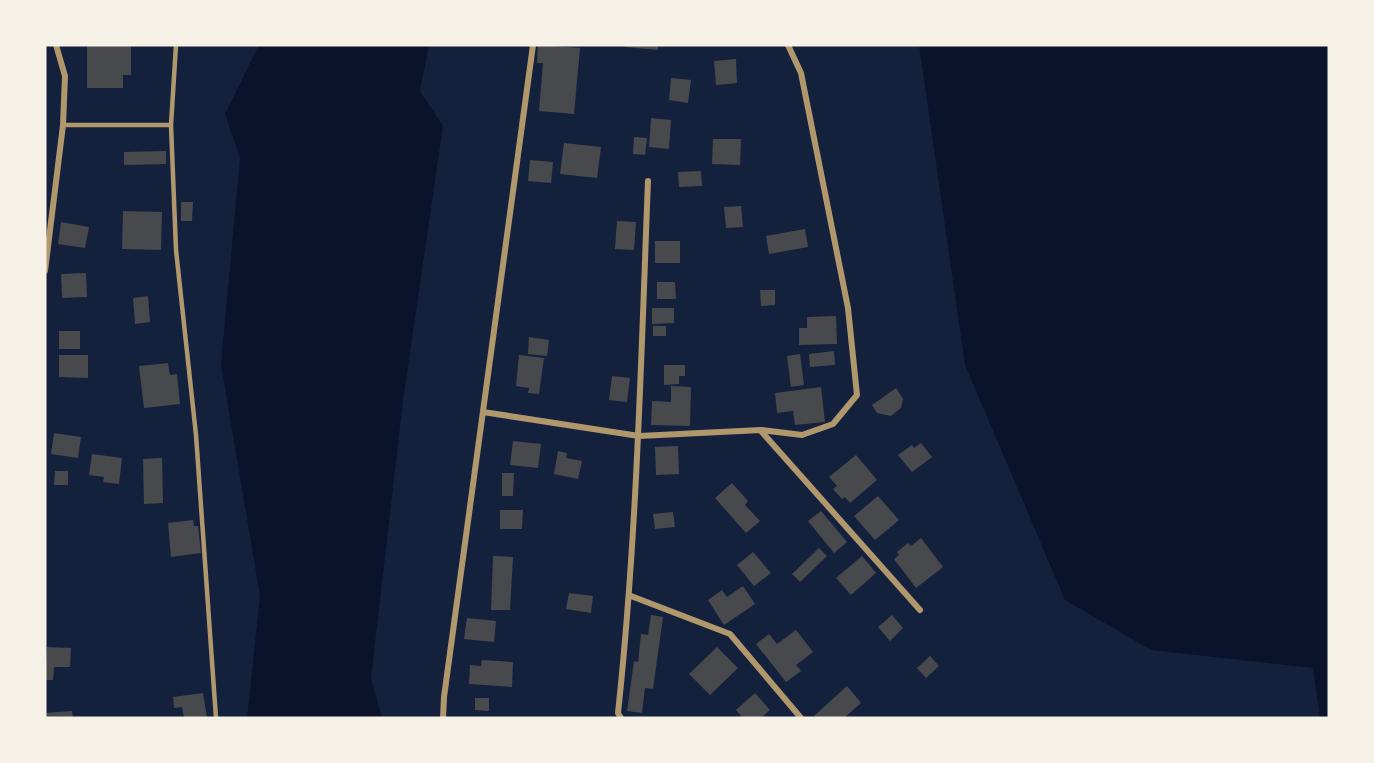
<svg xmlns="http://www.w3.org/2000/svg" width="1374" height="763" font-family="'Open Sans',sans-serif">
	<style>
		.water { fill: #0b132b }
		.building { fill: #48494c }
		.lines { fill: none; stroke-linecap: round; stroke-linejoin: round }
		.service { stroke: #b1986c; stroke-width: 4.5 }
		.minor { stroke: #b1986c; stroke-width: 6 }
	</style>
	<rect width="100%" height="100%" fill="#14213d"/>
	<!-- water -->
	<path class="water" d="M259 45H429L420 91 443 126 403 401 371 678 382 718H247L260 596 221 364 240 158 225 114Z
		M919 45H1329V718H1320L1313 668 1151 650 1065 600 965 365Z"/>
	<!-- building -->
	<path class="building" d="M538 45 580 48 574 114 539 111 543 63H537Z
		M625 45H658V50L625 47Z
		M87 46H131V75H123V88H87Z
		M736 59 737 83 716 85 714 61Z
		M671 78 691 80 688 103 669 100Z
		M651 118 671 120 669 149 649 147Z
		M634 137 647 138 645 155 633 154Z
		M713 139H741L740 165 712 164Z
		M564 143 601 147 597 178 560 174Z
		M166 151V164L124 165V152Z
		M530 160 553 162 551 183 528 181Z
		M701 171 702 186 679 187 678 172Z
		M181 202H193L192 221H181Z
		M741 206 743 227 726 228 724 207Z
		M123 211 162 212 161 250 122 249Z
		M617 221 636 222 634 250 615 249Z
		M61 222 89 227 85 248 58 244Z
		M805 229 808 247 769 254 766 236Z
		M655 241H680V263H655Z
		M86 273 87 297 62 298 61 274Z
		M657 282H675L676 299H657Z
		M760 290H775V305L761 306Z
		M148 296 150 322 135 324 133 298Z
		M652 308H674V323L652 324Z
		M836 316 837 344 799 345V328H807V317Z
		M653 326H666V336H653Z
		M59 331H80V349H59Z
		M529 337 549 340 547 356 528 354Z
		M834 351 835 365 810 367 809 354Z
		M800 354 804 385 791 387 787 356Z
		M59 355H88V378L59 377Z
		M519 355 544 358 539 394 528 393 529 388 516 386Z
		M168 363 170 375 177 374 180 404 144 408 139 366Z
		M664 365H685V376H679V384L664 385Z
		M612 376 630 378 627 402 609 400Z
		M671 386 691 387 690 426 651 425 652 401 671 402Z
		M821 387 825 422 795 425 793 411 777 413 775 393Z
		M896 388 903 399 901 408 891 416 877 413 872 405Z
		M54 433 81 437 78 458 51 454Z
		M513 441 541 444 538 468 510 465Z
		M921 443 932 457 912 472 898 455 912 445 914 448Z
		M678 446 679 474 656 475 655 447Z
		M558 451 567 453 566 458 582 461 578 479 554 474Z
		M92 454 122 458 119 484 103 482 104 477 89 475Z
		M856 455 877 480 850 503 845 497 842 499 833 489 837 486 829 477Z
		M162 458 163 503 144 504 143 459Z
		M55 471H68V485H54Z
		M502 473H514L513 496H502Z
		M732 483 748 501 745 505 760 521 746 533 715 498Z
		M878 496 899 520 875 540 854 516Z
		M500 510H523L522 529H500Z
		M821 511 847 542 834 553 808 521Z
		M673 512 675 527 655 529 653 514Z
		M193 520 194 526H198L201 553 171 557 168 523Z
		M921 538 943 567 916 588 894 559 899 555 897 552 908 543 911 546Z
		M819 548 827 556 800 582 792 574Z
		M753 552 771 573 754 586 737 565Z
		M493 556 513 557 510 610H491Z
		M862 556 876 573 851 595 836 578Z
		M743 586 755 604 724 625 708 600 722 590 727 597Z
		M569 593 593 596 591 613 566 609Z
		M651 615 663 617 653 689 645 688 642 713 627 711 634 661 638 662 641 634 648 635Z
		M892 615 903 628 890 641 878 627Z
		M467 618 496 621 494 642 464 639Z
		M796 630 813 652 796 665 801 671 786 682 756 644 769 634 777 644Z
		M47 647 71 648 70 667H54L53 680H45Z
		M717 647 738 668 710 695 689 674Z
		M930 656 939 666 926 678 917 668Z
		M482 660 513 662 512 687 469 684 470 665 481 666Z
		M847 686 861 703 844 718H816L814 716Z
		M203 693 207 718H184L182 707 174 708 173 697Z
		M755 693 770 710 761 718H743L736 710Z
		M475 698H489V711L475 710Z
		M72 711 73 718H45V713Z"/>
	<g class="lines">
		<!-- service -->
		<path class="service" d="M176 45 171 125 176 250 196 435 216 718
			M63 125H171"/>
		<!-- minor -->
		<path class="minor" d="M45 271 63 125 65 76 56 45
			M483 412 639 436 761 430 802 435 833 424 857 395 848 308 801 73 788 45
			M761 431 920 610
			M631 596 730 634 801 718
			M443 718 444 697 533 45
			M621 718 618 713C637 536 641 359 648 181"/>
	</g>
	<!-- border -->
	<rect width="1374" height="763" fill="none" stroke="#f6f1e7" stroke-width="93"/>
</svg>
